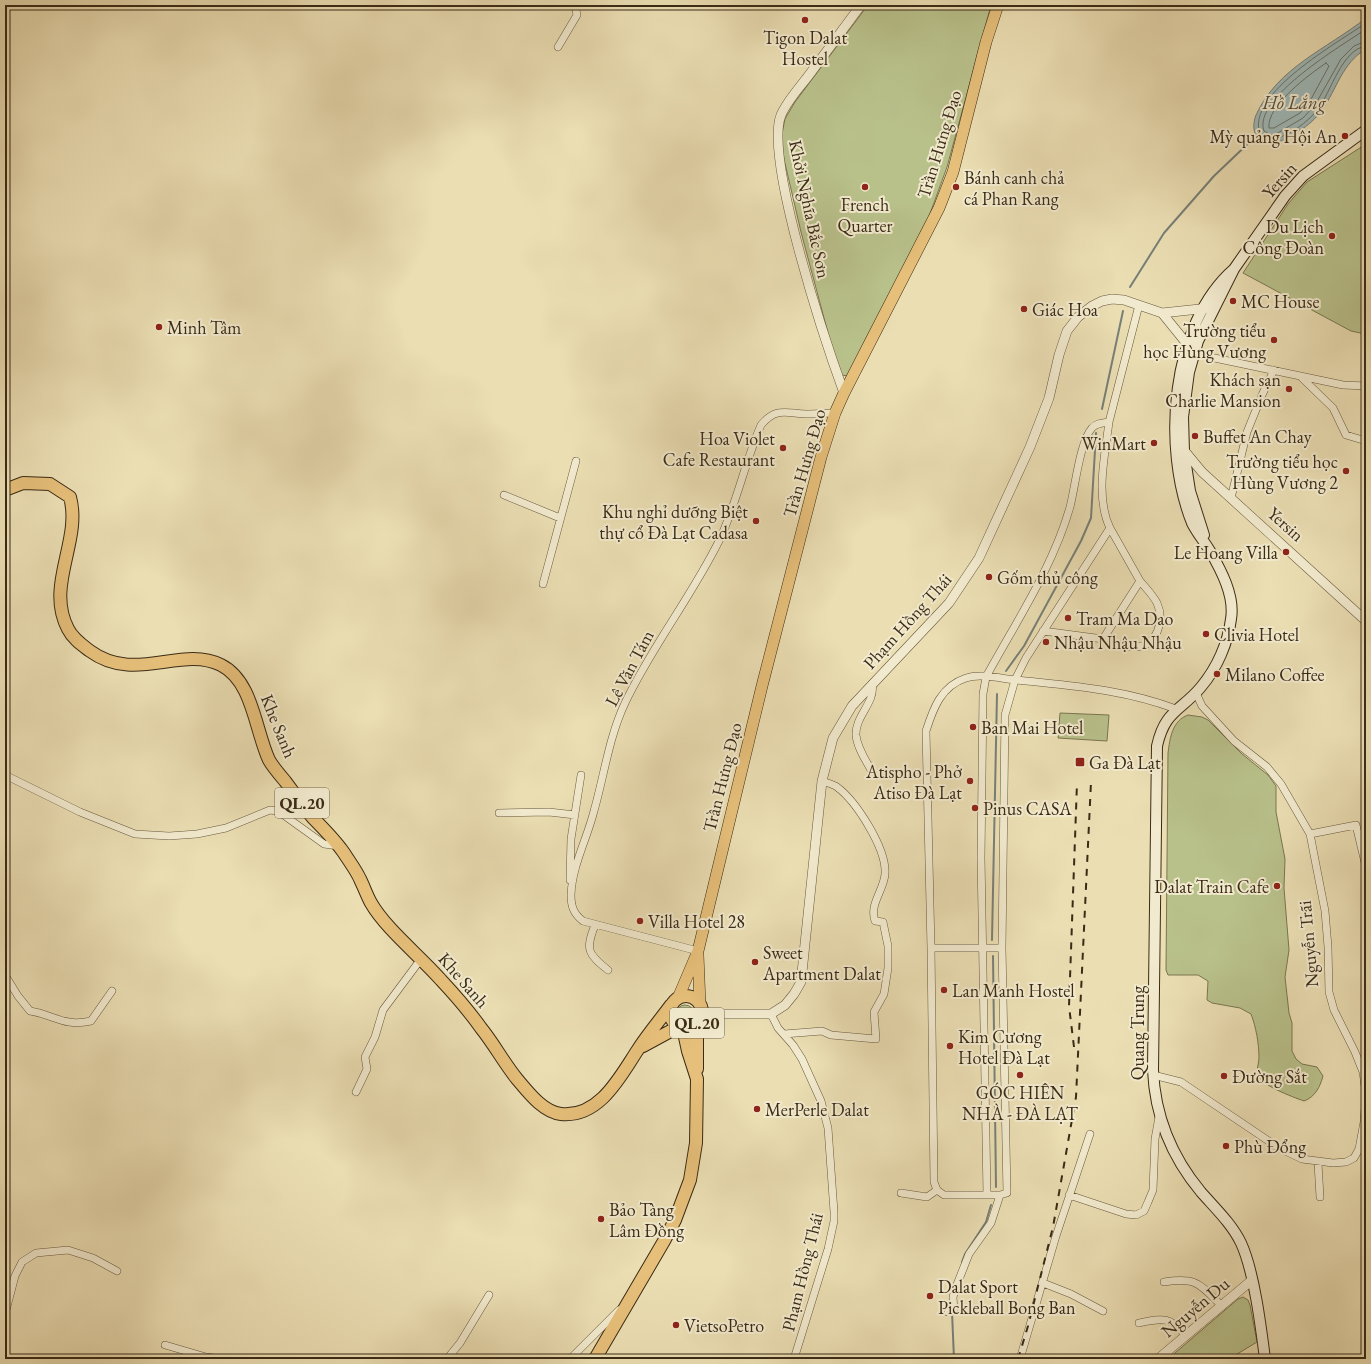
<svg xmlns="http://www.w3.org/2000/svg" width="1371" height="1364" font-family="'EB Garamond',serif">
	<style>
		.green { fill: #b9c18b; stroke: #7a7650 }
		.water { fill: #9fb9b9; stroke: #778078 }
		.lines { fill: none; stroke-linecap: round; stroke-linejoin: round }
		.shore { stroke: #6c7268; stroke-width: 1 }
		.stream { stroke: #778078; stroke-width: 2 }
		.minor-casing { stroke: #66583d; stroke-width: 8 }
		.tertiary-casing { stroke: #66583d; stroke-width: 10 }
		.secondary-casing { stroke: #3a2b16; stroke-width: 12 }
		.primary-casing { stroke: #3a2b16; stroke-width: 12 }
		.trunk-casing { stroke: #3a2b16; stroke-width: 14 }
		.minor { stroke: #f2eace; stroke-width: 7 }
		.tertiary { stroke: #f2eace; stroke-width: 9 }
		.secondary { stroke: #f2eace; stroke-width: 10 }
		.primary { stroke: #e6bf7a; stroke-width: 11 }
		.trunk { stroke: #e6bf7a; stroke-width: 12 }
		.rail { stroke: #3a2b16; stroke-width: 2; stroke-dasharray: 7 7; stroke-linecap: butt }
		.poi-dot { fill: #8f2418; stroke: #f2eace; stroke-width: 1.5 }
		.labels { text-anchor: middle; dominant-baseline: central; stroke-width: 4; stroke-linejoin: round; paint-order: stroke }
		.shield { fill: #f2eace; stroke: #71644d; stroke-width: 1 }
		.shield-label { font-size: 17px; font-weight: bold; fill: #3a2b16 }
		.poi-label { font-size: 18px; fill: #3a2b16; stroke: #f2eace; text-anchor: start }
		.street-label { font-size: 18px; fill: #3a2b16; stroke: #f2eace }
		.water-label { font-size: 19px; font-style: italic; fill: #534e3f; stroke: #f2eace }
	</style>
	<rect width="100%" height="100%" fill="#ebdeb3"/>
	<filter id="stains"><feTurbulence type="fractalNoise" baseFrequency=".005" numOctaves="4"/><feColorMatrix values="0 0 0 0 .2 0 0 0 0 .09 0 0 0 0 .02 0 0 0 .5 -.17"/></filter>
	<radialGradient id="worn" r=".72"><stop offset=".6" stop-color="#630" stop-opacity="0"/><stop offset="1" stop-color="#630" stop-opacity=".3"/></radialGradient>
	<!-- green -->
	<path class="green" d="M868 5H991L947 167 928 219 848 376 841 375 835 359 801 232 784 159 781 138 785 119 795 102Z
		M1366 144V334H1365L1351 331 1243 273 1288 204 1307 182Z
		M1060 713 1109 715 1107 741 1058 738Z
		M1188 715 1202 717 1208 720 1242 754 1268 775 1276 786V812L1285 859 1284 888 1289 950 1285 977 1289 1013 1292 1023V1051L1296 1059 1302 1064 1317 1067 1323 1076C1320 1087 1315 1097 1304 1101 1293 1097 1259 1085 1257 1073 1257 1068 1259 1062 1259 1057 1259 1044 1256 1027 1251 1014L1240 1008 1212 1003 1207 1000 1208 981 1198 975H1168L1166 970 1168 753C1170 738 1172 721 1188 715Z
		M676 1014a9 9 0 1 1 18 0a9 9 0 1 1-18 0Z
		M1243 1297 1248 1300 1250 1305 1257 1342 1229 1359H1168L1238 1299Z"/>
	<!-- water -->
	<path class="water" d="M1366 18V49C1342 63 1337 89 1322 110 1312 124 1300 131 1285 139 1276 144 1268 146 1260 139 1252 134 1253 123 1256 115 1278 67 1327 49 1366 18Z"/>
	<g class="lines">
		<!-- shore -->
		<path class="shore" d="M1366 23C1339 42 1245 94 1260 134L1272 140C1290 135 1307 123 1318 109 1331 92 1342 49 1366 46
			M1366 29C1343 45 1252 98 1264 131L1271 135 1276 134 1303 118 1315 105 1341 59 1354 46 1366 41
			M1326 63 1329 66 1310 101 1300 113 1274 128H1269C1266 106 1310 74 1326 63Z"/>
		<!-- stream -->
		<path class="stream" d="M1130 287 1164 233 1214 176 1257 135
			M1102 409 1123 311
			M1006 671 1024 646 1081 541 1091 518 1096 433
			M992 940 997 694
			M993 956 996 1187
			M962 1262 965 1254 986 1222 991 1205
			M952 1312 954 1359"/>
		<defs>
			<path id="minor" d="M558 47 577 15 575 5
				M1194 352 1205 356 1343 385 1366 386
				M1301 377 1333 408 1346 435 1366 441
				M1109 422C1105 455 1095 497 1110 528L1026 658 1015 680 1005 715 1002 948 1007 1193 1000 1195H944L937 1190 934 1182 931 948 926 731C933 709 941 686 966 678 981 673 1002 679 1017 680 1072 686 1123 689 1176 709
				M504 495 560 518
				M1231 498 1247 432 1262 395 1274 370
				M543 584 576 461
				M1043 631 1103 639 1140 581 1110 528
				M1103 639C1113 642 1126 648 1137 647 1157 645 1165 621 1157 603 1153 595 1146 588 1140 581
				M871 770C865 759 857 747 856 735 855 716 876 702 872 684
				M5 775 80 812 135 834 169 836 197 834 226 828 270 810 278 811 324 844 339 846
				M499 813 549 812 575 815
				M1310 834 1356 825 1366 867
				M570 880 571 839 581 775
				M595 925C585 950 588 954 608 970
				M931 948H1002
				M698 951 583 921C574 914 571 907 571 895 572 866 587 839 594 811 604 776 609 737 625 703 652 646 692 596 720 539 737 502 745 462 761 425 776 407 785 413 806 414 816 414 825 413 835 413
				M5 975 18 996 30 1011C55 1015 63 1027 91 1021L112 991
				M771 1014 778 1028 793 1045 802 1059 821 1101 828 1128 834 1212V1221L828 1249 794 1359
				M784 1034 822 1031 831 1035 876 1039 874 1012 884 994 888 968V946L883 922 875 921C869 904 884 890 885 874 887 849 856 801 837 787 833 784 827 783 822 781
				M1153 1075 1181 1082 1279 1148 1302 1159 1333 1163 1346 1162 1354 1158 1359 1149 1364 1122 1366 1094 1363 1072 1355 1052 1334 1010 1329 992 1328 947 1325 911 1310 834 1281 784 1267 767 1234 741 1202 706 1196 693
				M356 1092 367 1069 365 1057 375 1037 383 1010 421 959
				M1318 1163 1320 1197
				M901 1193 927 1197 937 1190
				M987 1194 981 858 983 694 986 677C1016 622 1053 567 1070 507 1075 488 1080 441 1092 428 1096 423 1103 423 1109 422L1139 305
				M1069 1195 1126 1214 1136 1215 1144 1211 1148 1202 1153 1190 1155 1139 1159 1117
				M1164 1282C1198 1277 1199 1284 1222 1306
				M1043 1283 1071 1294 1103 1311
				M948 1312 954 1311 953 1297 956 1287 969 1254 991 1223 1000 1195
				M5 1314 15 1276 22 1262 36 1253 68 1250 93 1258 117 1271
				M1139 1323C1163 1318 1170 1316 1186 1336
				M165 1345 206 1357 222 1359
				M447 1359 460 1343 489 1295
				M570 1359 619 1310
				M1020 1359 1056 1236 1090 1134"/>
			<path id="tertiary" d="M1162 313 1209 308
				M844 393C826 344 764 158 781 115 787 101 800 87 809 75 826 52 844 28 861 5
				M1183 449 1202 472 1366 621
				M702 1014H771L785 1005 794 994 801 982 822 781 833 738 852 706 949 603 979 558 1030 447 1049 398 1059 355 1067 331 1078 317 1092 306 1102 301 1112 299 1124 300 1162 313 1192 350
				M1158 1359 1252 1280"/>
			<path id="secondary" d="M1234 269C1170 325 1162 448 1192 523 1197 533 1204 541 1210 551 1221 570 1235 596 1231 619 1228 643 1217 668 1201 687 1181 711 1165 710 1157 746L1153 1070C1155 1117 1171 1156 1201 1192 1215 1208 1232 1224 1241 1243 1254 1271 1261 1327 1265 1359
				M1204 535 1190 491 1184 452 1183 417 1189 372 1198 341 1234 269 1285 196 1303 176 1366 130"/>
			<path id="primary" d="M698 955 700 1004
				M678 998 698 951 762 686 821 457 835 413 844 393 939 208 953 172 986 42 998 5"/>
			<path id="trunk" d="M5 490 23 483 50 484 70 497C82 541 45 585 68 629 73 639 82 645 90 651 135 684 181 645 221 665 253 681 255 730 269 760 273 767 279 774 285 781 294 793 303 806 313 818 324 829 335 840 344 853 349 861 356 870 360 879 364 887 367 896 371 903 386 929 420 956 441 980 455 995 469 1011 481 1028 494 1044 504 1063 517 1079 528 1092 543 1112 561 1114 599 1118 620 1077 637 1051 647 1035 660 1020 671 1005
				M670 1012a16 16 0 1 1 32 0a16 16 0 1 1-32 0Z
				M643 1046 678 1027
				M697 1069V1024
				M595 1359 664 1241 675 1220 690 1180 696 1143 697 1079 688 1051 683 1028"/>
		</defs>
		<!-- minor casing -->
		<use href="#minor" class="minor-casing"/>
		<!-- tertiary casing -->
		<use href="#tertiary" class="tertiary-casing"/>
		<!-- secondary casing -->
		<use href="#secondary" class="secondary-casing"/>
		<!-- primary casing -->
		<use href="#primary" class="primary-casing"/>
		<!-- trunk casing -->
		<use href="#trunk" class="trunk-casing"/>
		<!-- minor -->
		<use href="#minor" class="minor"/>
		<!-- tertiary -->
		<use href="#tertiary" class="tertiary"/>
		<!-- secondary -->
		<use href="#secondary" class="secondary"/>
		<!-- primary -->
		<use href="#primary" class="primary"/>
		<!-- trunk -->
		<use href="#trunk" class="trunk"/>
		<!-- rail -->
		<path class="rail" d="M1074 1047 1069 1006 1077 783
			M1018 1359 1028 1326 1053 1227 1076 1097 1091 782"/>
	</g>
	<!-- markers -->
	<g class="poi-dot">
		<circle cx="805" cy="20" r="4"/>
		<circle cx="1345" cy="136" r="4"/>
		<circle cx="865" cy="187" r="4"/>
		<circle cx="956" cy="187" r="4"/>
		<circle cx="1332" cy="236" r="4"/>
		<circle cx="1233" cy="301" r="4"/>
		<circle cx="1024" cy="309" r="4"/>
		<circle cx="159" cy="327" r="4"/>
		<circle cx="1274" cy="340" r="4"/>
		<circle cx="1289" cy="389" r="4"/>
		<circle cx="1195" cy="436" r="4"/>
		<circle cx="1154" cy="443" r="4"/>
		<circle cx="783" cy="448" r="4"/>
		<circle cx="1346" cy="471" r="4"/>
		<circle cx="756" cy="521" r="4"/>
		<circle cx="1286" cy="552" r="4"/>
		<circle cx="989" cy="577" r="4"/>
		<circle cx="1068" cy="618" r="4"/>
		<circle cx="1206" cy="634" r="4"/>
		<circle cx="1046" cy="642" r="4"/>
		<circle cx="1217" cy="674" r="4"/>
		<circle cx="973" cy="727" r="4"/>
		<rect x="1075" y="757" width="10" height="10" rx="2"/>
		<circle cx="970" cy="781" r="4"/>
		<circle cx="975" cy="808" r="4"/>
		<circle cx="1277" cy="886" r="4"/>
		<circle cx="640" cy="921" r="4"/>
		<circle cx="755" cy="962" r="4"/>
		<circle cx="944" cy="990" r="4"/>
		<circle cx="950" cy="1046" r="4"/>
		<circle cx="1020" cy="1075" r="4"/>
		<circle cx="1224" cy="1076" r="4"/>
		<circle cx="757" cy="1109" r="4"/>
		<circle cx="1226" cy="1146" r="4"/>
		<circle cx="601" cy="1219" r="4"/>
		<circle cx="930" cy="1296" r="4"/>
		<circle cx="676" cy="1325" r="4"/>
	</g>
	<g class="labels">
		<!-- shield labels -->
		<g class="shield">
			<rect x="275" y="788" width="54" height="30" rx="3"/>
			<rect x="670" y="1008" width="54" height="30" rx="3"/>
		</g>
		<g class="shield-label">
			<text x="302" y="803">QL.20</text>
			<text x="697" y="1023">QL.20</text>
		</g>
		<!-- poi labels -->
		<g class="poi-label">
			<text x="805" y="37" text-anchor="middle">Tigon Dalat<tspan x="805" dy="21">Hostel</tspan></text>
			<text x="1337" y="136" text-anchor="end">Mỳ quảng Hội An</text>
			<text x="964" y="177">Bánh canh chả<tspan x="964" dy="21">cá Phan Rang</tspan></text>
			<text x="865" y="204" text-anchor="middle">French<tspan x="865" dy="21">Quarter</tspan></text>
			<text x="1324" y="226" text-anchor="end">Du Lịch<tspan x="1324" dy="21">Công Đoàn</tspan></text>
			<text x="1241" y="301">MC House</text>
			<text x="1032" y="309">Giác Hoa</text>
			<text x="167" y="327">Minh Tâm</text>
			<text x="1266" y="330" text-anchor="end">Trường tiểu<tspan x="1266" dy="21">học Hùng Vương</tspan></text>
			<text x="1281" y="379" text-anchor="end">Khách sạn<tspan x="1281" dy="21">Charlie Mansion</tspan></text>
			<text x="1203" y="436">Buffet An Chay</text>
			<text x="775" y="438" text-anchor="end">Hoa Violet<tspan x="775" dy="21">Cafe Restaurant</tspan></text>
			<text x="1146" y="443" text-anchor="end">WinMart</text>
			<text x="1338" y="461" text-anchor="end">Trường tiểu học<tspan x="1338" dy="21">Hùng Vương 2</tspan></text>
			<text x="748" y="511" text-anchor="end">Khu nghỉ dưỡng Biệt<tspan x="748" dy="21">thự cổ Đà Lạt Cadasa</tspan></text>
			<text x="1278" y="552" text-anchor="end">Le Hoang Villa</text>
			<text x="997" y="577">Gốm thủ công</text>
			<text x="1076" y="618">Tram Ma Dao</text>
			<text x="1214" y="634">Clivia Hotel</text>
			<text x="1054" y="642">Nhậu Nhậu Nhậu</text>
			<text x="1225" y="674">Milano Coffee</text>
			<text x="981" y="727">Ban Mai Hotel</text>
			<text x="1089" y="762">Ga Đà Lạt</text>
			<text x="962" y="771" text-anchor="end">Atispho - Phở<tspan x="962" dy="21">Atiso Đà Lạt</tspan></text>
			<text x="983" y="808">Pinus CASA</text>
			<text x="1269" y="886" text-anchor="end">Dalat Train Cafe</text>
			<text x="648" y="921">Villa Hotel 28</text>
			<text x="763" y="952">Sweet<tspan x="763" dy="21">Apartment Dalat</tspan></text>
			<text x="952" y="990">Lan Manh Hostel</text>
			<text x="958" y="1036">Kim Cương<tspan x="958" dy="21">Hotel Đà Lạt</tspan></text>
			<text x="1232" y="1076">Đường Sắt</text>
			<text x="1020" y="1092" text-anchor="middle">GÓC HIÊN<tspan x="1020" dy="21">NHÀ - ĐÀ LẠT</tspan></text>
			<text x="765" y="1109">MerPerle Dalat</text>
			<text x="1234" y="1146">Phù Đổng</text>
			<text x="609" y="1209">Bảo Tàng<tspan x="609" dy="21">Lâm Đồng</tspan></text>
			<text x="938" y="1286">Dalat Sport<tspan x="938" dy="21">Pickleball Bong Ban</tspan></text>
			<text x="684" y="1325">VietsoPetro</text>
		</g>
		<!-- street labels -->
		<g class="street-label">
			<text transform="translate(939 144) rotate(-73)">Trần Hưng Đạo</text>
			<text transform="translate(1279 180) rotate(-48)">Yersin</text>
			<text transform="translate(810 209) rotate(78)">Khởi Nghĩa Bắc Sơn</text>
			<text transform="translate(804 463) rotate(-74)">Trần Hưng Đạo</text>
			<text transform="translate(1286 524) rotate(42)">Yersin</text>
			<text transform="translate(907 621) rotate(-48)">Phạm Hồng Thái</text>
			<text transform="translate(629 668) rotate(-62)">Lê Văn Tám</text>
			<text transform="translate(279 726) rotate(68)">Khe Sanh</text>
			<text transform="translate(722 777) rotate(-76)">Trần Hưng Đạo</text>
			<text transform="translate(1308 944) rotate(-95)">Nguyễn Trãi</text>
			<text transform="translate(464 980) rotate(49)">Khe Sanh</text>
			<text transform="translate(1137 1033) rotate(-90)">Quang Trung</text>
			<text transform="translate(802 1272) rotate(-76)">Phạm Hồng Thái</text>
			<text transform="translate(1195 1307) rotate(-40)">Nguyễn Du</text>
		</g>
		<!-- water labels -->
		<g class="water-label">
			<text x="1294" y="102">Hồ Lắng</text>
		</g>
	</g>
	<!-- margin -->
	<rect width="1371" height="1364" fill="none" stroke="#ebdeb3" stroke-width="20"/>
	<rect x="6" y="6" width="1359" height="1352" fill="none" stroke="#3a2b16" stroke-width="2"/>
	<rect x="10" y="10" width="1351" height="1344" fill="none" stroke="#3a2b16"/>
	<rect width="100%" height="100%" filter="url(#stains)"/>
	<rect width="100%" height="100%" fill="url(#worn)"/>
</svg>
